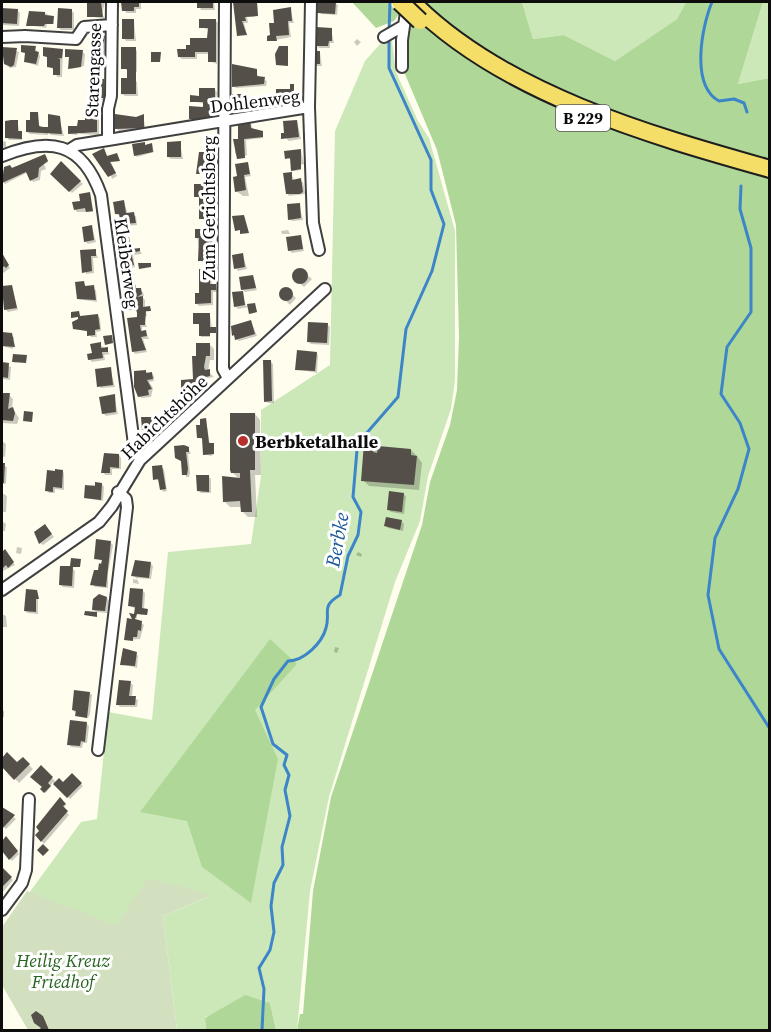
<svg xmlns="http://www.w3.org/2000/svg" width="771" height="1032" font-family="'Source Serif 4',serif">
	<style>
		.green { fill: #cde8b8 }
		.forest { fill: #afd898 }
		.cemetery { fill: #d2e0c0 }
		.shadow { fill: #0003 }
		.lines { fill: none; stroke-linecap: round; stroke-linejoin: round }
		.stream { stroke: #3d85c9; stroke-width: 3 }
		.building { fill: #554f4a }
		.street-casing { stroke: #404040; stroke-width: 14 }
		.primary-casing { stroke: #1e1e1e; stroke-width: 20 }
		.street { stroke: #fff; stroke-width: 10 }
		.primary { stroke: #f4de68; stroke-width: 16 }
		.primary-bridge-casing { stroke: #1e1e1e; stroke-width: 20; stroke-linecap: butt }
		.primary-bridge { stroke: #f4de68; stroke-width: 16 }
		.poi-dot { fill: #b92f29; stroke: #fff; stroke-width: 2 }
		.labels { text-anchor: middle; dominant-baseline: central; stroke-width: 6; stroke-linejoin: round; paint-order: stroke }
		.shield { fill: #fff; stroke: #565656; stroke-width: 1.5 }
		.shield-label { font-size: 16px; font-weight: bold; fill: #0d0d0d }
		.street-label { font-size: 18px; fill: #0d0d0d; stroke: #fff }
		.poi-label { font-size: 18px; font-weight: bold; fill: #0d0d0d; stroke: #fff; text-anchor: start }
		.park-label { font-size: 18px; font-style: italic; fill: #27631f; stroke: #fff }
		.water-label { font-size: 20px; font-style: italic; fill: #1a589b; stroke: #fff }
	</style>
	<rect width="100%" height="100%" fill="#fefdee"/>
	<!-- green -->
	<path class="green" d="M522 2H686L677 19 615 61 564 35 533 39Z
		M763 2H769V78L738 84Z
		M392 41 396 72 418 121 429 138 455 231V380L451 409 428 476 420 521 395 582 329 797 310 891 297 1030H276L270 1003 205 1017 206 1030H177L163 916 210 896 117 926 29 893 81 822 97 819 108 712 152 720 168 552 251 544 261 476V410L330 365 335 131 365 61 380 44Z"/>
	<!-- forest -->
	<path class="forest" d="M352 2H388L399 14 394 21 376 28Z
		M419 2H522L533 39 564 35 615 61 677 19 686 2H763L738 84 769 78V1030H297L300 1014H303L313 891 331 797 422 525 430 482 450 425 457 390 459 337 456 225 437 150 402 67 409 24 414 27Z
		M270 639 297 664 255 710 278 759 251 903 202 867 187 821 140 812Z
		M245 995 270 1003 276 1030H206L205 1018Z"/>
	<!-- cemetery -->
	<path class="cemetery" d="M149 878 212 895 163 916 177 1030H28L2 985V927L27 891 116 925Z"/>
	<!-- shadow -->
	<path class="shadow" d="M88 2H105L102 14 105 19 88 16Z
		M123 2H141V9H136V13H126Z
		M198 2H214L215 10H201Z
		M234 2 257 4 258 16 247 17 248 23H244L247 35H238Z
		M319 2 335 3 338 5 337 15 321 14Z
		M290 9 294 23H289L291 37 270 41 276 24Z
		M2 10 18 11 20 13 19 26 3 25Z
		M71 10 74 13V30H61L59 28Z
		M45 13 54 18V24H47L46 28 28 25Z
		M215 20 218 23 217 64 209 61V54H197V59H182L179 57 209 40V30L201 27Z
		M134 21 136 41H126L124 38Z
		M331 29 334 43H330V48H319L317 45Z
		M104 37 107 40 104 55 95 54 92 52Z
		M357 39 361 42 357 46 354 42Z
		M7 48 19 52 16 67 10 68 5 63Z
		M35 48 40 56 38 66 26 62 27 53Z
		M135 49 137 51V71L133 78 137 82 138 96H125L122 94 131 79 129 71 123 68Z
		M63 51 62 77H57L55 70 49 67V57L44 56Z
		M82 52 85 54 84 66 71 69V57L66 56Z
		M320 53 322 66H316L313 63Z
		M256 71 259 78 267 81 266 86 236 88 233 86Z
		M104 80 106 83V100H96L93 97Z
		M294 85 291 104 280 103 277 101 291 91Z
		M215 90 217 92 215 110H208L212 114V120L193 121 191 119 205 104 192 101Z
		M246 95 254 102V110H236L233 107Z
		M37 113 40 128 47 129 59 118 64 136 51 135 48 132V135L30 134 27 131Z
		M96 114 99 116V135L81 134 78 131 77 135 70 134Z
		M143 116 146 130 119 131 116 128Z
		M17 121 22 140H9L7 137Z
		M250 121 253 130 262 133 263 138 246 140 247 155 239 159 235 153V140H240Z
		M297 121 301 139 289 141 286 138Z
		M3 141 6 142V148L3 147Z
		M211 142V149H209V143Z
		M180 143 183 159H171L168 157Z
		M144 144 149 149 152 144 154 152 137 157 135 155Z
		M103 150 108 157 117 155 119 161 111 162 117 176 112 179Z
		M301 151 304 164 300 165 301 170 293 171 292 160 287 158Z
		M46 156 48 162 44 164 46 169 41 171 40 180 33 182 28 172 5 184 3 182 2 171Z
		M61 163 83 184 72 193 52 174Z
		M247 164 251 176 245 177 249 196H243L236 191 239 178Z
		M291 174 295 181 303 182 305 194 289 196 287 193Z
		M207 185 209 196 213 199V221L201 218V198L196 196Z
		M89 194 93 212H77L75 209Z
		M124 202 128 214 136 216 137 225 125 226 121 216 116 214Z
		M299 204 303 220 292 221 289 219Z
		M92 227 96 242 88 244 85 241Z
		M288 230 290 234H282L281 231Z
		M211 231 213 233 214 262H202L197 237Z
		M300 236 304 251 292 253 289 250Z
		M128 239 132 250 139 249 142 254 133 255 135 267 125 269 122 266Z
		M95 250 98 258H93L94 273 86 274 81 252Z
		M243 255 247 269 238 271 236 268Z
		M2 256 10 268 2 274Z
		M300 269 312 279 304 287 292 277Z
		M210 271 212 285 218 288V292H213V305L199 306 196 303Z
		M253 276 257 290 245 292 242 289Z
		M134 281 137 290 143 292 144 296H141L145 300V309L150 308 151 311 146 312 147 316 142 317 147 327H142V332H146L149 339H143L147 352 135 354 133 351 138 311 128 309Z
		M84 283 87 288 96 290 97 302 78 299Z
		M12 287 18 310 8 312 5 309Z
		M285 287 296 298 290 305 279 294Z
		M242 292 246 306 255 305 257 312 251 314 249 307 238 309 235 306 234 293Z
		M79 312 80 318 97 315 100 318 101 331 96 332 97 337H91L89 332 75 328 79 317H73Z
		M210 315 212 328 216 329V333H210V337H201L200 325 195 323Z
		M251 321 257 336 239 341 236 339Z
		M328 325 330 327 329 345 311 344 309 342Z
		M2 333 14 337 13 349 2 346Z
		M100 344 110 354 104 355 105 360 92 362 89 359Z
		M210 345 214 349V360H210L208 371 214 377 195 380Z
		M316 353 318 355 317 373 297 369Z
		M271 362 273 364 274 403H268L265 401Z
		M2 364 11 367 10 380 2 379Z
		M110 368 115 387 101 388 99 386Z
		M145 371 154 376V381L149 382 153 388 151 397 141 398 139 396Z
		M196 381 199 391 185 395 183 392Z
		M2 394 9 395 13 399 12 408 19 418 17 424 2 423Z
		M114 396 118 414 106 416 103 413Z
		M255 414 260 420 261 475H255L257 517H248L242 511V507H230L224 501 240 480 232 472Z
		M152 418 156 431 145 432 143 430Z
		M206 420 210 445 214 446V454L211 456 204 454V440L198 437Z
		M374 440 379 448 411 450 417 456 422 463 419 490 369 486 363 480Z
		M2 441 6 444 5 457 2 456Z
		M188 448 191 454H188L190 473 189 477H186L182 462 176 458Z
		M119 455 121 458V469H112V475H105L103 472Z
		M2 465 7 467 6 484H2Z
		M161 467 164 469 167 491 163 492 160 481 155 479Z
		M62 471 64 473V490L55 489V493H49L47 490Z
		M209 477 211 479V493H201L199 491Z
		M102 484 104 487 103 501 85 498 86 486Z
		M2 493 7 496 6 512H2Z
		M403 494 406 496 404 514 391 512 389 510Z
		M388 519 402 522 404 524 403 531 388 528 386 526Z
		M2 521 6 524 5 531H2Z
		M47 528 54 537 43 545 40 543Z
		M110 542 113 545 108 573V588L95 587 92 584 103 561 95 558Z
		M17 547 22 548 21 554 16 553Z
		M5 551 15 565 3 571 2 553Z
		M358 552 362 554 361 557 356 555Z
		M150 563 153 566 151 579 137 578 139 584 133 583V579L138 580 133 575Z
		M72 568 75 571 74 588 63 587 60 584Z
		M36 591 38 594V614L28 613 25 611Z
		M143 591 145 593 144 610 148 611 147 615 137 614V618L131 617V615L135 616 136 609 130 606Z
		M107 598 109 601 107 613 96 612 94 610Z
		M2 614 6 616 7 627H2Z
		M141 623 144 625 140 639 127 640Z
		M335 647 339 648 337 653 334 652Z
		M136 654 138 656 137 668 122 664Z
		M130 683 133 685 132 697 138 700 137 707H120L118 705Z
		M90 693 92 695 90 714 88 718 78 716 73 710Z
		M2 710 4 711V717H2Z
		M86 723 89 726 87 743H83L82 748 71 747 69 744Z
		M7 754 17 764 23 759 33 769 19 783 3 766 2 768V760Z
		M41 767 57 783H62L72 775 83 786 70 799 53 782 46 793 41 788 44 787Z
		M60 799 66 805 63 808 69 815 44 844 37 835Z
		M2 808 16 819 6 829 2 825Z
		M6 839 19 854 12 861 2 849V843Z
		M2 869 13 880 2 893Z"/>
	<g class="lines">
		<!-- stream -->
		<path class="stream" d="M712 2C702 26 690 85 719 101L734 99 744 103 747 112
			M389 32 390 2
			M741 186 740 209 751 248V312L727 347 721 394 740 423 749 449 738 489 715 538 708 595 719 649 770 729
			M262 1030 264 989 259 968 270 950 274 932 271 906 274 883 283 865 282 847 290 816 285 790 289 775 284 765 287 755 273 744 261 707 274 679 288 661C304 661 322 643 326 628 331 611 320 607 340 595L348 556 358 535 361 512 353 497 357 450 365 435 398 397 406 329 432 271 444 224 431 190V160L389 68V38"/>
	</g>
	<!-- building -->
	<path class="building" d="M87 2H101L103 17H87Z
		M121 2H139V7H134V11H122Z
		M197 2H213V8H197Z
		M233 2H257L258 16 245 17 246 21H242L247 35 237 36Z
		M317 2H336L335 14 317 13Z
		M291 7 292 21H288L289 35 276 36 277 41H267V36L270 35 269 23H274L273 10Z
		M2 8 18 9 17 24 2 23Z
		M58 8 72 9V28H57Z
		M29 11 45 12V15L54 16 53 24H45L44 26H26Z
		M122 19H134V39H122Z
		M199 19H216V62H208V52H195V57H178L177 49H186V45H190V38H207L208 28H199Z
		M316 27 332 28V41H329L328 46H315Z
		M93 36H105L102 53 91 52Z
		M21 45 36 46 35 51 39 52 36 64 24 62 25 53 21 52Z
		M279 46H288V66L276 65 275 54Z
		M2 47 17 48 14 65 11 67 4 64Z
		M43 47 63 49 62 58 57 59H60V75H53V68L47 67V57L43 56Z
		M121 47H136V94H121V78H127V69H121Z
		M65 49 83 50 81 67 68 69 69 57H65Z
		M312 51H320V64H312Z
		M151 52H161L160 62H151Z
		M232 64 257 69V76L265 77 264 84 232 87Z
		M92 78 104 79V98H92Z
		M290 84H294V95H290L289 102 276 101V89H290Z
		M199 88H215V110H210V119H189V106L203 107V102H190V95L199 96Z
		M232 94H247V98H252V108H232Z
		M30 112H38L39 126 43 127H48V114L60 116 62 134 26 132V120H30Z
		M85 112H97V132L68 134V126H77L78 120H85Z
		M115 114 136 117 144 114V128L115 129Z
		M11 120H18V131H22V139L5 138V121Z
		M250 120 251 128 263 131V137L244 139 245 158 237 159 233 139H238V125H243V121Z
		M297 120 299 137 281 139V133H284L283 121Z
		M181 141V157H167V142Z
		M145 142V145L152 143 153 152 134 156 132 144Z
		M104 148 107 156 117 153 120 161 110 162 116 173 108 177 92 154Z
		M301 149V169L291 171 290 158 285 159 284 151Z
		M199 152H211L213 180H204V174H196Z
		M45 154 48 161 39 168 38 177 30 181 26 172 2 183 4 167 10 165 12 168Z
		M61 161 81 181 69 192 50 174Z
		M248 162 250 174 244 175 246 190 235 192 233 177 237 176 235 164Z
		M292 172V180L301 178 303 192 300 194H286L283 173Z
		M194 184H207V195H211V219H199V197H194Z
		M90 192 93 211 86 212 85 208 74 210 72 202 80 201 79 194Z
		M124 200 126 213 134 212 136 223 121 224 119 214H115L113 202Z
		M300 203 301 218 288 220 287 204Z
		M244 215 249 233 240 234V230L235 231 232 216Z
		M92 225 94 240 84 242 82 227Z
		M195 229H211L212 261H198L199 238H195Z
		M301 235 303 249 288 251 286 237Z
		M119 237H129L131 249 140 248V251L131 253 134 265 121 267Z
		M96 249V256H91L92 271 82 273 80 250Z
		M2 253 9 265 6 268 4 266 2 269Z
		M243 253 245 267 234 269 232 255Z
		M138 263H151V267L139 269Z
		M292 276a8 8 0 1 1 16 0a8 8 0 1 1-16 0Z
		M199 269H211L210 284H216V290H211V303L195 304V293H199Z
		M253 275 256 288 241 290 239 277Z
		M134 280 136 288H141L142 294 137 297 143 296V307L150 306 151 311H146L145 325H140L141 331 146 330 147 336 141 337 146 350 132 352 127 318 137 317V313L136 309 127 310 123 281Z
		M84 281 85 286 94 285 96 300 77 299 75 282Z
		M12 285 17 308 4 310 2 286Z
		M279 294a7 7 0 1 1 14 0a7 7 0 1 1-14 0Z
		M243 291 245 305 234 307 232 292Z
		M255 303 257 312 249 314 247 304Z
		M79 311 80 316 98 314 100 329 95 330V335L87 336V331L73 329 72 322 78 319V317L71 318V312Z
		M193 313H210V327H216V333H210V336H199V324H193Z
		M251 320 255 334 235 340 234 335 232 336 231 326Z
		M308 322 328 323 327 343 307 342Z
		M2 332 12 333 15 347 2 346Z
		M112 335 113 343 105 345 103 336Z
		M101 342V348L108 347V352H102L103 358 88 360 87 354 92 353 90 344Z
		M196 343H210V356H206L204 367 205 370 210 369V376L197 379V389L181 393V380L193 379 192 356H196Z
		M297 350 317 352 315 371 295 370Z
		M13 354 27 355 26 363 12 362Z
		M263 360H271L272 401 264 402Z
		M2 362 9 363 8 378 2 377Z
		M111 367 113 385 97 387 95 369Z
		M146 370V373L152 372 153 379 147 380 152 389 148 390 149 395 138 397 134 387V371Z
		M2 393H10L8 409 13 407 15 413 13 421 2 420Z
		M115 394 116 412 102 414 99 397Z
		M24 411 33 412 32 422 23 421Z
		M230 413H255V470H250L252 512H241L240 501 223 502 222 476 240 478V473H231L230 470Z
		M141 417H152L154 429 142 430Z
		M206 418 209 443H214V454L203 455 202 438H197L196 425H200V419Z
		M374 438 373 452 377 453 378 446 411 449V455L417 456 414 485 361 481 364 443Z
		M184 445 189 447V452H186L188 469 187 475H182L181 461 175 458 174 446Z
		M104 453 119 454V468L110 467V473H101Z
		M2 463H5L4 483H2Z
		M162 465 166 489 160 490 158 479 153 480 152 466Z
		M55 469 63 470 62 488 53 487V492L45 491 47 470 55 471Z
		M196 475H209V492L197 491Z
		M95 482 102 483 101 500 84 498 85 485 95 486Z
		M389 491 404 493 402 512 387 510Z
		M386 517 402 520 400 530 384 526Z
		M45 524 52 534 39 544 34 532Z
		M96 539 111 541 106 587 90 585 94 570H98L99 563 101 564 102 560 94 559Z
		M5 549 14 562 8 568 6 565 2 569V552Z
		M71 558 81 559 80 567H73L72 586 59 585 60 566H70Z
		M135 560 151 562 149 578 131 576Z
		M130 588 143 589 142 608 148 609 147 615 137 614 135 619 142 621 141 631 138 630 137 637H133V641L124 640 127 618 132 619 129 613 134 614 135 607 128 606Z
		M26 589 37 590 39 599H36V612L24 611Z
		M99 594 107 597 105 611 92 610 93 599Z
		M85 611 97 612V617L84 615Z
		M123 648 137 652 135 666 120 665Z
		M119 680 131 681 129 696H136L135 705H116Z
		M74 690 90 692 87 718 75 716 76 711 72 710Z
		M70 720 87 722 85 742 81 741 80 746 67 745Z
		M7 752 17 762 23 757 30 764 14 780 2 767V758Z
		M41 765 53 777 48 783 51 786 44 793 40 789 42 787 30 777Z
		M72 773 82 783 67 798 53 784 59 778 63 782Z
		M60 797 66 804 63 806 68 811 41 842 35 835 39 831 36 827Z
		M2 807 15 815 2 829Z
		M6 836 18 851 9 860 2 851V841Z
		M43 844 49 850 43 856 37 850Z
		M2 867 12 877 2 887Z
		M36 1011 43 1016 49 1030H38L41 1028 34 1023 31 1015Z"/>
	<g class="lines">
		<defs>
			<path id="street" d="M225 2 223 369 228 378
				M311 2 309 107 313 223 319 250
				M2 37 25 36 76 39 84 27 112 25
				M384 37 403 26
				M402 67V40L407 5
				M108 140V109L111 96 112 2
				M69 150 77 145 108 140 309 107
				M2 156C49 137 82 141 101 195L134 444 140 460
				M2 590 99 522 112 506 140 460 325 289
				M98 750 127 507 126 499 118 492
				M2 910 22 883 26 870 29 799"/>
			<path id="primary" d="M412 2C502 93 649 135 770 169"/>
		</defs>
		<!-- street casing -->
		<use href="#street" class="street-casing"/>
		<!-- primary casing -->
		<use href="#primary" class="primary-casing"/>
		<!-- street -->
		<use href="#street" class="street"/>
		<!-- primary -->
		<use href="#primary" class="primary"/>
		<defs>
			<path id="primary-bridge" d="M400 2 420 21"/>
		</defs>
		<!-- primary-bridge casing -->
		<use href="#primary-bridge" class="primary-bridge-casing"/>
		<!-- primary-bridge -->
		<use href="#primary-bridge" class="primary-bridge"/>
	</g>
	<!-- markers -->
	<circle class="poi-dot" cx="243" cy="441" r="6"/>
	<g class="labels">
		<!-- shield labels -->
		<rect class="shield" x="556" y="105" width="54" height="26" rx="4.5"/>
		<g class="shield-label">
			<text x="583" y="118">B 229</text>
		</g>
		<!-- street labels -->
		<g class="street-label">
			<text transform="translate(93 70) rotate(-88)">Starengasse</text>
			<text transform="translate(255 101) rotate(-7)">Dohlenweg</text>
			<text transform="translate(208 208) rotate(-90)">Zum Gerichtsberg</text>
			<text transform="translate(127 263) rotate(82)">Kleiberweg</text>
			<text transform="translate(164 417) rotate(-44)">Habichtshöhe</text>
		</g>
		<!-- poi labels -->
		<g class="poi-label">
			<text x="255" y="441">Berbketalhalle</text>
		</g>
		<!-- park labels -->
		<g class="park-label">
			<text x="63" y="960">Heilig Kreuz<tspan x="63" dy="21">Friedhof</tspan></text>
		</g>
		<!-- water labels -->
		<g class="water-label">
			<text transform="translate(337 540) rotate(-80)">Berbke</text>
		</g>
	</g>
	<!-- border -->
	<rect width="771" height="1032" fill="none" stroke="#0d0d0d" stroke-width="6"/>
</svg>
